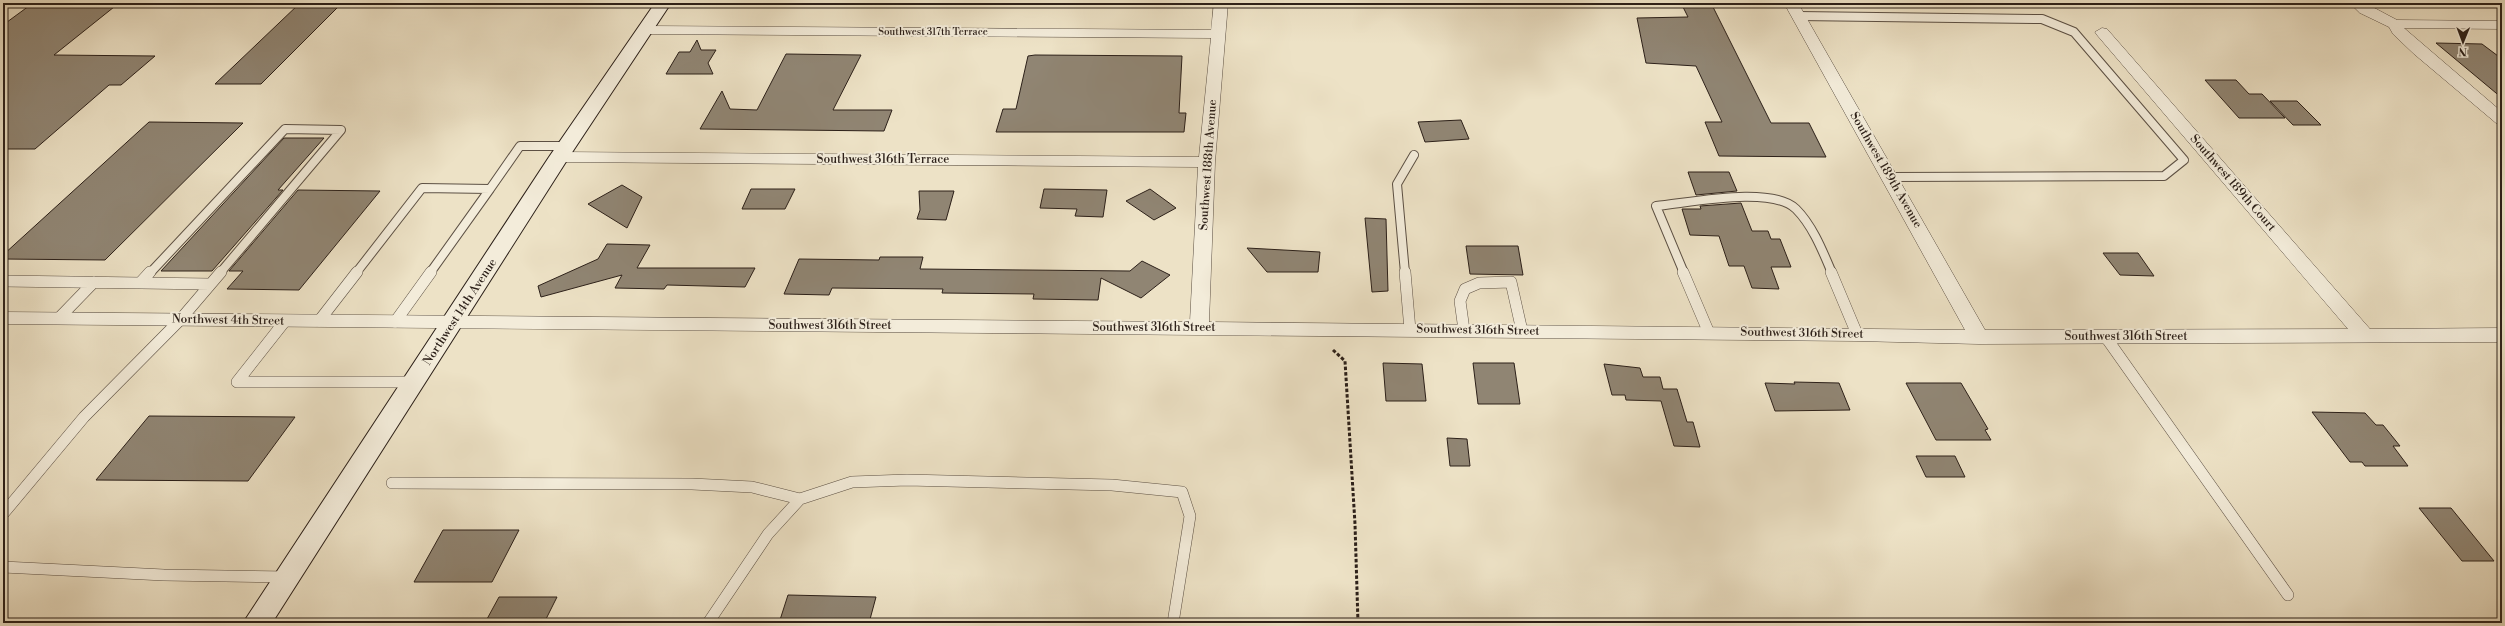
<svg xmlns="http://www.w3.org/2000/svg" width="2505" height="626" font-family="'Libre Bodoni',serif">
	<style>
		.building { fill: #908573; stroke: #2c2019 }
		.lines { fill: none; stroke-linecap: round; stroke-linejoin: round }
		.lane-far1-casing { stroke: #5c5044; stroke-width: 10 }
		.lane-casing { stroke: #5c5044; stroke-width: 12 }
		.street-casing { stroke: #5c5044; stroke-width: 1 }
		.secondary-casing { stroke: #2c2019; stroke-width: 2 }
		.path { stroke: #2c2019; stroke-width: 3; stroke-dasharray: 3.5 2; stroke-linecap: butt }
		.lane-far1 { stroke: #f3ecda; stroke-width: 8 }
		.lane { stroke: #f3ecda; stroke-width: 11 }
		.street { fill: #f3ecda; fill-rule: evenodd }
		.secondary { fill: #f3ecda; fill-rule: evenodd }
		.labels { text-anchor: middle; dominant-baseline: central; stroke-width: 4; stroke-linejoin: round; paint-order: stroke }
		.far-street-label { font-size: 10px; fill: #2c2019; stroke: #f3ecda }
		.street-label { font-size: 12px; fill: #2c2019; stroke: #f3ecda }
	</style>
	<rect width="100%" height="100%" fill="#ede2c6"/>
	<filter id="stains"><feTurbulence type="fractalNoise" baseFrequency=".005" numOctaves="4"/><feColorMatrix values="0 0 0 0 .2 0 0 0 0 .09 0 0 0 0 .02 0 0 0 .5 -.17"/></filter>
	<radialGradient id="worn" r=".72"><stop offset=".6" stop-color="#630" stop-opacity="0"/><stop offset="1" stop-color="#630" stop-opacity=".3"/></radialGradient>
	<!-- building -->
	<path class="building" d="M33 3H119L54 55 155 56 121 85H109L35 149H3V25Z
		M300 3H342L261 84H215Z
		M1681 3H1711L1771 123H1809L1826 157 1719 156 1705 122H1722L1696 66 1646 63 1637 18 1688 17Z
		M697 40 701 50H716L708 63 713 74H666L679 52H690Z
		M2436 43 2482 44 2502 59V98Z
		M786 54 861 55 833 110H892L884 131 700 129 722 91 730 109 757 110Z
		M1035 55 1182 56 1179 113H1186L1184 132H996L1003 109H1016L1028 56Z
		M2205 80H2236L2249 94H2262L2285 118H2239Z
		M2270 101H2297L2321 125H2293Z
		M1461 120 1469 139 1425 142 1418 122Z
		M149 122 243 123 105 260 3 259V255Z
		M284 138H324L278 190H283L212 271H161Z
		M1688 172H1729L1737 191 1696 195Z
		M622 185 642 197 627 228 588 204Z
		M751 189H795L785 209H742Z
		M1044 189 1107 190 1103 217 1075 216 1077 209 1040 208Z
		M1150 189 1176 208 1154 220 1126 201Z
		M298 190 380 191 299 290 227 289 243 271H229Z
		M919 191H954L946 220 917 219 920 210Z
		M1741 203 1752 231H1768L1771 239H1780L1791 267H1771L1779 289 1752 288 1744 266H1729L1719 236 1690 235 1682 209H1701L1700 206Z
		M1365 218 1386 219 1388 291 1372 292Z
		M607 244 650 245 637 268H755L745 287 667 285 664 289 615 288 622 275 541 297 538 286 598 259Z
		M1466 246H1518L1523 275 1470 274Z
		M1247 248 1320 252 1318 272H1267Z
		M2103 253H2138L2154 276 2120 275Z
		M880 257H923L920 269 1130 271 1142 261 1170 275 1141 298 1101 278 1098 300 1033 299 1034 294 942 293 943 289 832 288 829 295 784 294 799 259 879 260Z
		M1383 363 1422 364 1426 401H1386Z
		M1473 363H1514L1520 404H1478Z
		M1604 364 1640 368 1643 377H1660L1663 389H1677L1687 422H1693L1700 447 1674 446 1661 401 1626 400 1625 395H1612Z
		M1794 382 1839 383 1850 410 1775 411 1765 383 1795 384Z
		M1906 383H1961L1988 429 1985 430 1991 440H1936Z
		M2312 412 2365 413 2376 425H2383L2400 446H2393L2408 466H2365L2362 462H2350Z
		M149 416 295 417 248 481 96 480Z
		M1447 438 1467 439 1470 466H1450Z
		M1916 456H1955L1965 477H1926Z
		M2419 508H2451L2494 561H2462Z
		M443 530H519L492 582H414Z
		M788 595 876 597 869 623H779Z
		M499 597H557L546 619H487Z"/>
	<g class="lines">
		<defs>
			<path id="lane-far1" d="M1798 16 2042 19 2074 32 2184 160 2164 176 1891 177
				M490 189 520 146H566
				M150 273 285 129 341 130 220 273
				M356 273 422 188 490 189 430 273
				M1405 273 1397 184 1414 155
				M1684 273 1656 206C1689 203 1771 185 1796 209 1813 226 1823 252 1832 273"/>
			<path id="lane" d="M1405 272 1410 330
				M1683 272 1709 333
				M1831 272 1857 334
				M3 281 210 284
				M140 283 150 272
				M59 318 94 282
				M285 321 237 382H414
				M319 321 357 272
				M395 322 431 272
				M1464 330 1460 301 1465 289 1479 283 1511 282 1522 331
				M2105 336 2288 595
				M392 483 692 484 752 487 800 499
				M3 514 84 417 180 320 221 272
				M3 567 164 575 287 577
				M708 623 768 534 800 499 852 482 907 480 1112 485 1182 492 1190 516 1173 623"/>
			<path id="street" d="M1214 3H1228L1215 162 1209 322 1965 330 1784 3H1798L1985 330 2348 329 2097 35 2095 32 2102 28 2107 29 2370 329 2502 328V342L1979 344 1857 341 3 324V312L1190 322 1198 167 559 162 553 161 551 157 553 153 559 152 1199 157 1211 38 647 34 640 30 647 26 1211 30Z
				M2350 3H2365L2397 20 2502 21V29L2404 28 2502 112V125L2496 123 2414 54 2393 34 2389 27 2360 13Z"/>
			<path id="secondary" d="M655 3H671L569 157 272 623H243L549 157Z"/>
		</defs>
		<!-- lane-far1 casing -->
		<use href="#lane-far1" class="lane-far1-casing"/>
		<!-- lane casing -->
		<use href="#lane" class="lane-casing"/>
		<!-- street casing -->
		<use href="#street" class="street-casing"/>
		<!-- secondary casing -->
		<use href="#secondary" class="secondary-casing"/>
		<!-- path -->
		<path class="path" d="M1333 350 1345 361 1355 524 1358 623"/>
		<!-- lane-far1 -->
		<use href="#lane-far1" class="lane-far1"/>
		<!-- lane -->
		<use href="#lane" class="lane"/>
		<!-- street -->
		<use href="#street" class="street"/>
		<!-- secondary -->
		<use href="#secondary" class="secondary"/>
	</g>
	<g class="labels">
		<!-- far-street labels -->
		<g class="far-street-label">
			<text x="933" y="32">Southwest 317th Terrace</text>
		</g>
		<!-- street labels -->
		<g class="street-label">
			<text x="883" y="159">Southwest 316th Terrace</text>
			<text transform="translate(1208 165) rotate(-86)">Southwest 188th Avenue</text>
			<text transform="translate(1886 170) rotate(60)">Southwest 189th Avenue</text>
			<text transform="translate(2233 183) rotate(49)">Southwest 189th Court</text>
			<text transform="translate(460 312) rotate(-57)">Northwest 14th Avenue</text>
			<text transform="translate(228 320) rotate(1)">Northwest 4th Street</text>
			<text x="830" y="325">Southwest 316th Street</text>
			<text x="1154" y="327">Southwest 316th Street</text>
			<text transform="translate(1478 330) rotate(1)">Southwest 316th Street</text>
			<text transform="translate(1802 333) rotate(1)">Southwest 316th Street</text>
			<text x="2126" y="336">Southwest 316th Street</text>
		</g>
	</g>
	<!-- margin -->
	<rect width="2505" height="626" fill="none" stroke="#ede2c6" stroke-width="16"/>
	<rect x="4" y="4" width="2497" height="618" fill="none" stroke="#2c2019" stroke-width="2"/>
	<rect x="8" y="8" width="2489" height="610" fill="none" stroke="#2c2019"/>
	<!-- north arrow -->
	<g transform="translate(2463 42) rotate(181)" stroke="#f3ecda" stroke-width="3" paint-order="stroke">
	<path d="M0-3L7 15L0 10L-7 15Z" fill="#2c2019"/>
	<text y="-6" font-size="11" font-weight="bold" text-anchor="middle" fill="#2c2019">N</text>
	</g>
	<rect width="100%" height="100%" filter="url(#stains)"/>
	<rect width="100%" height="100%" fill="url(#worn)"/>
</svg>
